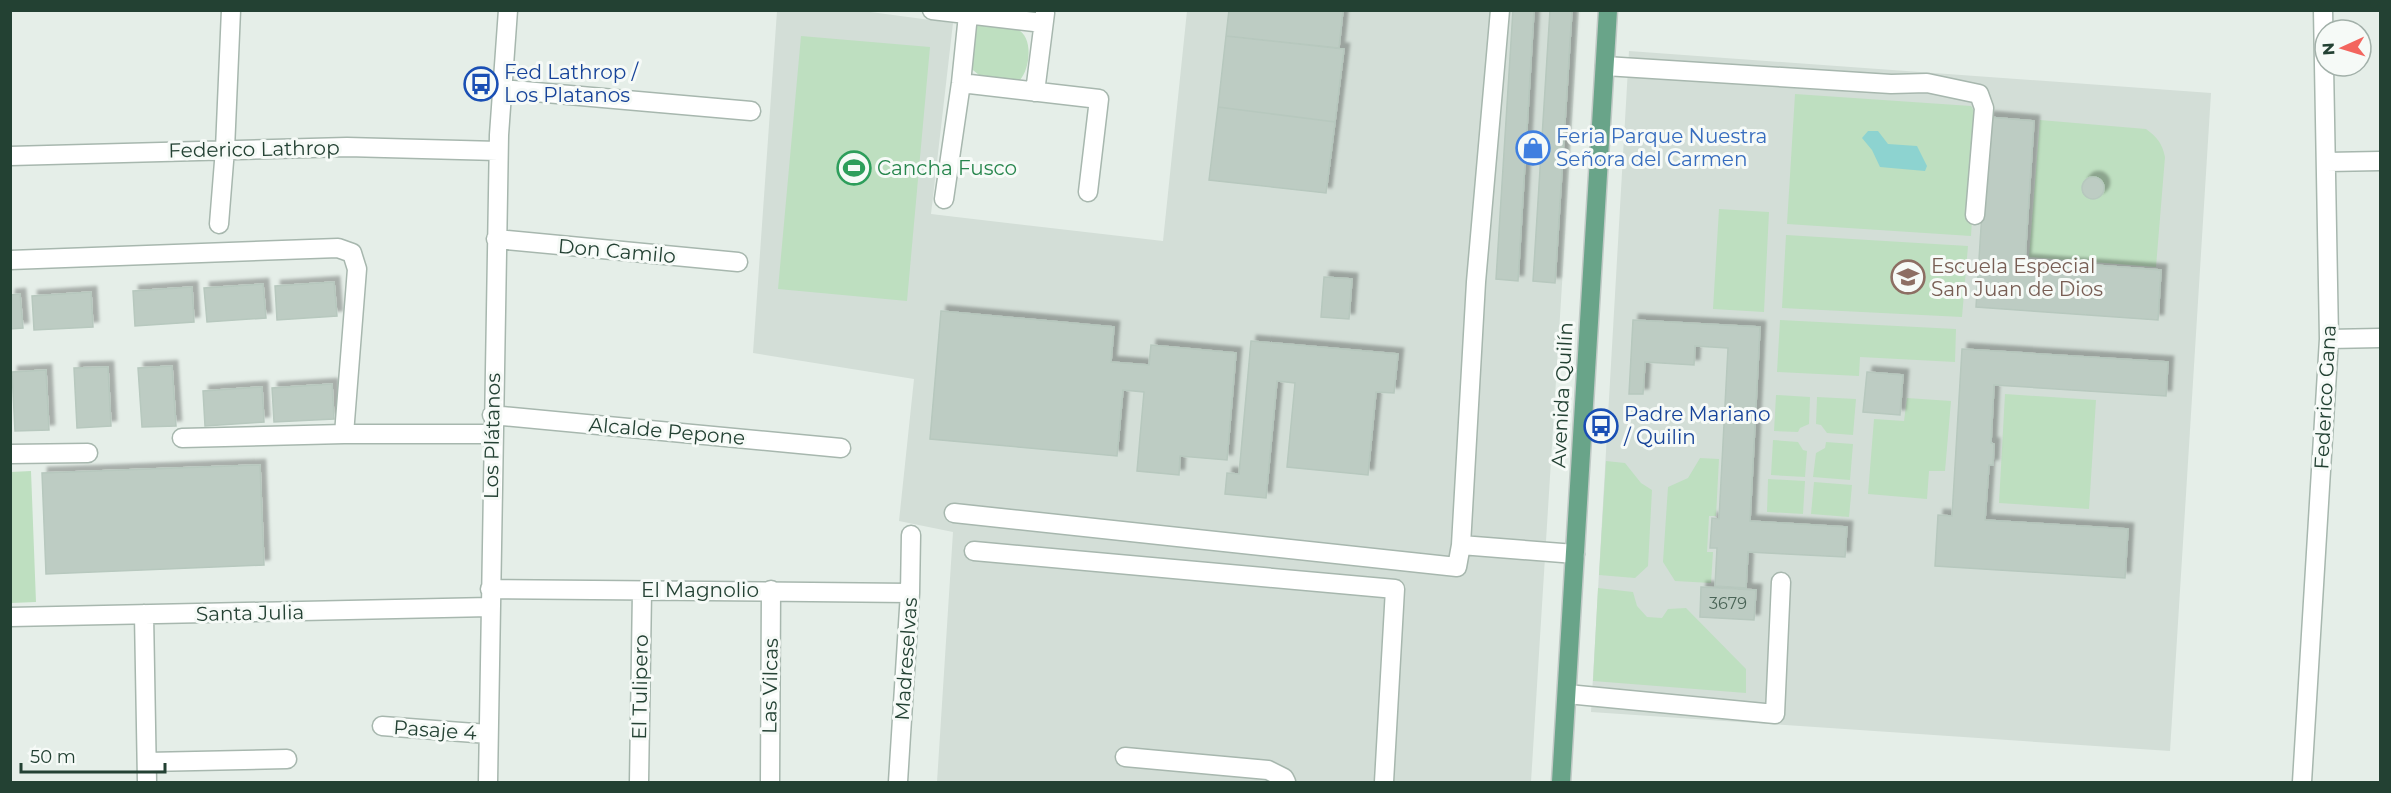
<svg xmlns="http://www.w3.org/2000/svg" width="2391" height="793" font-family="Montserrat,sans-serif">
	<style>
		.built { fill: #d3ded7 }
		.green { fill: #bedfc0 }
		.water { fill: #8dd3d0 }
		.building { fill: #bdccc3; stroke: #b7c8be; stroke-width: 1.5; filter: url(#shadow) }
		.lines { fill: none; stroke-linecap: round; stroke-linejoin: round }
		.minor-casing { stroke: #a7b7ae; stroke-width: 21 }
		.major-casing { stroke: #c1cac6; stroke-width: 21 }
		.minor { stroke: #fff; stroke-width: 18 }
		.major { stroke: #69a489; stroke-width: 18 }
		.labels { text-anchor: middle; dominant-baseline: central; stroke-width: 6; stroke-linejoin: round; paint-order: stroke }
		.number-label { font-size: 16px; fill: #4a6457 }
		.transit-label { font-size: 20px; fill: #164399; stroke: #f6faf7; text-anchor: start }
		.shop-label { font-size: 20px; fill: #366cbe; stroke: #f6faf7; text-anchor: start }
		.street-label { font-size: 20px; fill: #234133; stroke: #f6faf7 }
		.leisure-label { font-size: 20px; fill: #27864d; stroke: #f6faf7; text-anchor: start }
		.education-label { font-size: 20px; fill: #785e54; stroke: #f6faf7; text-anchor: start }
	</style>
	<defs>
		<filter id="shadow"><feDropShadow dx="5.5" dy="-5.5" stdDeviation="1.5" flood-color="#0004"/></filter>
	</defs>
	<rect width="100%" height="100%" fill="#e5eee8"/>
	<!-- built -->
	<path class="built" d="M777 11H863L953 23 931 214 1163 241 1187 11H1579L1531 782H937L953 532 899 521 914 379 753 353Z
		M1629 51 2211 93 2170 751 1591 712Z"/>
	<!-- green -->
	<path class="green" d="M980 25C991 26 1008 25 1017 29 1034 37 1030 69 1020 80L979 75 968 66 975 26Z
		M801 36 930 47 907 301 778 289Z
		M1795 94 1971 106 1978 117 1971 236 1787 224Z
		M2040 120 2146 129C2157 137 2162 143 2165 157L2156 267 2029 257Z
		M1719 209 1769 212 1764 312 1713 309Z
		M1786 235 1968 246 1962 317 1782 308Z
		M1780 320 1956 329 1955 362 1860 357 1859 376 1777 372Z
		M2005 394 2096 400 2089 509 1999 503Z
		M1776 395 1810 397 1809 424 1800 428 1798 432 1774 431Z
		M1817 397 1856 399 1853 435 1827 433 1821 425 1816 424Z
		M1907 398 1951 401 1945 471H1929L1927 499 1868 494 1874 419 1904 421Z
		M1773 440 1798 442 1803 450 1807 451 1805 477 1771 475Z
		M1826 442 1853 444 1850 480 1813 477 1816 453 1825 448Z
		M1700 458 1719 459 1716 516H1709L1707 552H1713L1711 583 1675 581 1663 562 1668 487 1688 478Z
		M1606 461 1625 463 1641 483 1652 490 1648 566 1635 578 1599 575Z
		M31 471 36 602 11 603V472Z
		M1768 479 1805 481 1803 514 1767 512Z
		M1814 482 1852 485 1849 517 1811 514Z
		M1598 588 1633 592 1637 606 1647 617 1662 618 1668 609 1686 608 1746 669V693L1593 681Z"/>
	<!-- water -->
	<path class="water" d="M1868 131H1878L1888 144 1917 146 1927 166 1925 171 1880 167 1872 150 1862 138Z"/>
	<!-- building -->
	<path class="building" d="M1229 10H1343L1339 48 1226 36Z
		M1513 10H1534L1518 281 1496 279Z
		M1550 10H1572L1555 283 1533 281Z
		M1226 36 1344 49 1335 122 1218 107Z
		M1218 107 1335 122 1326 193 1209 180Z
		M1988 117 2034 121 2025 260 2161 270 2158 320 1976 307Z
		M2082 188a11 11 0 1 1 22 0a11 11 0 1 1-22 0Z
		M1324 277 1352 279 1349 319 1321 317Z
		M334 282 337 316 277 320 275 286Z
		M263 284 266 318 207 322 204 288Z
		M192 287 194 322 135 326 133 291Z
		M91 292 93 327 34 330 32 296Z
		M20 294 23 328 10 329V295Z
		M941 311 1114 327 1111 362 1149 365 1151 345 1236 353 1227 460 1180 456 1179 475 1137 471 1144 392 1123 390 1117 456 930 439Z
		M1633 320 1760 327 1750 521 1847 527 1845 557 1748 552 1746 588 1715 586 1717 548H1710L1712 518 1719 519 1728 348 1695 346 1694 365 1645 362 1643 394H1629Z
		M1251 341 1398 354 1394 393 1376 392 1368 475 1287 467 1295 383 1277 381 1266 498 1225 494 1227 473 1239 474Z
		M1962 349 2168 362 2166 396 1994 385 1991 443 1994 444 1993 465H1989L1985 520 2128 529 2125 578 1935 566 1938 515 1952 516Z
		M172 366 176 426 142 427 138 368Z
		M108 367 111 426 77 428 74 368Z
		M46 370 49 430 15 431 12 372Z
		M1867 372 1903 375 1900 415 1863 412Z
		M332 384 334 419 274 422 272 388Z
		M262 387 264 422 205 426 203 391Z
		M260 465 264 565 46 574 42 473Z
		M1701 587 1756 590 1754 620 1700 617Z"/>
	<g class="lines">
		<defs>
			<path id="minor" d="M932 10 1043 23
				M1605 66 1891 84 1927 83 1979 94 1984 108 1975 215
				M961 83 1099 99 1088 192
				M501 89 751 111
				M1035 92 1045 13
				M10 156 347 147 498 151
				M2327 162 2380 161
				M944 199 961 83 968 15
				M219 224 225 149 231 10
				M496 239 738 262
				M10 260 338 248 352 253 357 269 344 434
				M2329 339 2380 338
				M492 415 841 448
				M182 438 344 434H492
				M10 454 88 453
				M954 513 1457 567 1461 545 1575 554
				M1461 545 1476 282 1500 10
				M974 551 1395 589 1384 782
				M490 589 910 593
				M144 614 147 782
				M10 617 490 607
				M1567 694 1775 714 1781 582
				M382 726 488 734
				M1125 757 1268 770 1284 778 1286 782
				M147 762 287 759
				M488 782 499 135 508 10
				M639 782 642 591
				M770 782 771 590
				M898 782 910 593 911 535
				M2302 782 2329 339 2323 10"/>
			<path id="major" d="M1561 782 1608 10"/>
		</defs>
		<!-- minor casing -->
		<use href="#minor" class="minor-casing"/>
		<!-- major casing -->
		<use href="#major" class="major-casing"/>
		<!-- minor -->
		<use href="#minor" class="minor"/>
		<!-- major -->
		<use href="#major" class="major"/>
	</g>
	<!-- icons -->
	<defs>
		<symbol id="bus-ring" viewBox="-11 -11 22 22"><circle r="9.5" fill="#f6faf7" stroke="#1a4fb4" stroke-width="1.5"/><path d="M-5-6H5V4H4V6H2V4H-2V6H-4V4H-5ZM-3.5-4V0h7V-4ZM-3.5 1.2v1.5H-2V1.2ZM2 1.2v1.5H3.5V1.2Z" fill="#1a4fb4"/></symbol>
		<symbol id="shop-ring" viewBox="-11 -11 22 22"><circle r="9.5" fill="#f6faf7" stroke="#3f7fe0" stroke-width="1.5"/><path d="M-5-2.5h2.3a2.7 3.5 0 0 1 5.4 0H5L5.5 6h-11ZM-1.5-2.5h3a1.5 2.3 0 0 0-3 0Z" fill="#3f7fe0"/></symbol>
		<symbol id="stadium-ring" viewBox="-11 -11 22 22"><circle r="9.5" fill="#f6faf7" stroke="#2e9e5b" stroke-width="1.5"/><path d="M0-5a6.5 5 0 1 0 0 10a6.5 5 0 1 0 0-10ZM-3.5-1.8h7v3.6h-7Z" fill="#2e9e5b"/></symbol>
		<symbol id="school-ring" viewBox="-11 -11 22 22"><circle r="9.5" fill="#f6faf7" stroke="#8d6e63" stroke-width="1.5"/><path d="M0-5L7-2L0 1L-7-2ZM-4 1L0 2.5L4 1V4Q0 6-4 4Z" fill="#8d6e63"/></symbol>
	</defs>
	<g fill-rule="evenodd">
		<use href="#bus-ring" x="462" y="65" width="38" height="38"/>
		<use href="#shop-ring" x="1514" y="129" width="38" height="38"/>
		<use href="#stadium-ring" x="835" y="149" width="38" height="38"/>
		<use href="#school-ring" x="1889" y="258" width="38" height="38"/>
		<use href="#bus-ring" x="1582" y="407" width="38" height="38"/>
	</g>
	<g class="labels">
		<!-- number labels -->
		<g class="number-label">
			<text x="1728" y="603">3679</text>
		</g>
		<!-- transit labels -->
		<g class="transit-label">
			<text x="504" y="72">Fed Lathrop /<tspan x="504" dy="23">Los Platanos</tspan></text>
			<text x="1624" y="414">Padre Mariano<tspan x="1624" dy="23">/ Quilin</tspan></text>
		</g>
		<!-- shop labels -->
		<g class="shop-label">
			<text x="1556" y="136">Feria Parque Nuestra<tspan x="1556" dy="23">Señora del Carmen</tspan></text>
		</g>
		<!-- street labels -->
		<g class="street-label">
			<text transform="translate(254 149) rotate(-1)">Federico Lathrop</text>
			<text transform="translate(617 251) rotate(5)">Don Camilo</text>
			<text transform="translate(1562 395) rotate(-87)">Avenida Quilín</text>
			<text transform="translate(2325 397) rotate(-87)">Federico Gana</text>
			<text transform="translate(667 431) rotate(5)">Alcalde Pepone</text>
			<text transform="translate(492 436) rotate(-89)">Los Plátanos</text>
			<text x="700" y="590">El Magnolio</text>
			<text transform="translate(250 613) rotate(-1)">Santa Julia</text>
			<text transform="translate(906 659) rotate(-86)">Madreselvas</text>
			<text transform="translate(770 686) rotate(-89)">Las Vilcas</text>
			<text transform="translate(640 687) rotate(-89)">El Tulipero</text>
			<text transform="translate(435 730) rotate(4)">Pasaje 4</text>
		</g>
		<!-- leisure labels -->
		<g class="leisure-label">
			<text x="877" y="168">Cancha Fusco</text>
		</g>
		<!-- education labels -->
		<g class="education-label">
			<text x="1931" y="266">Escuela Especial<tspan x="1931" dy="23">San Juan de Dios</tspan></text>
		</g>
	</g>
	<!-- border -->
	<rect width="2391" height="793" fill="none" stroke="#234133" stroke-width="24"/>
	<!-- north arrow -->
	<g transform="translate(2343 48) rotate(266)"><circle r="28" fill="#f6faf7" stroke="#a2b0a9" stroke-width="1.5"/>
	<path d="M0-4.5L10 22L0 15L-10 22Z" fill="#f3655e"/>
	<text y="-9" font-size="16" font-weight="bold" text-anchor="middle" fill="#234133">N</text>
	</g>
	<!-- scale -->
	<path d="M21 763v9h144v-9" fill="none" stroke="#234133" stroke-width="3"/>
	<text x="30" y="763" font-size="18" fill="#234133" stroke="#f6faf7" stroke-width="4.5" paint-order="stroke">50 m</text>
</svg>
